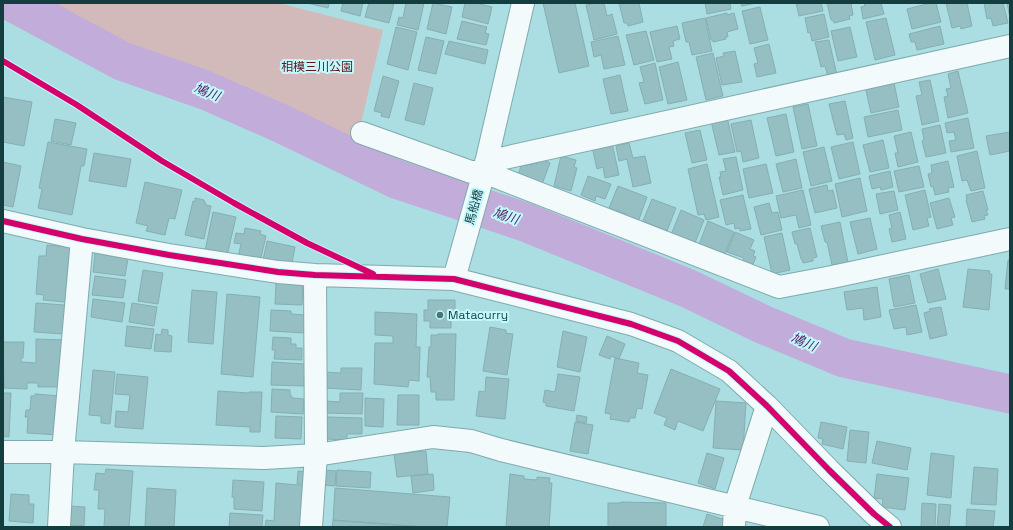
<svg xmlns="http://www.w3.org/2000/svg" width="1013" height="530" font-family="'Space Grotesk','Noto Sans JP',sans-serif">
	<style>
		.green { fill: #d3baba }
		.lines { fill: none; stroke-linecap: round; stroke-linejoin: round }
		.river { stroke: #c2acda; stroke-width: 39 }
		.building { fill: #95bfc2; stroke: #85afb2 }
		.minor-casing { stroke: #7faaad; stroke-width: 24 }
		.minor { stroke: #f2fafb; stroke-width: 22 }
		.cycleway-casing { stroke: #c3f8fc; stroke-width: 8 }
		.cycleway { stroke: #d6006c; stroke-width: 6 }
		.poi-dot { fill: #487579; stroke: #c3f8fc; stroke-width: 1.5 }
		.labels { text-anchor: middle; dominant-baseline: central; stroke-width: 4; stroke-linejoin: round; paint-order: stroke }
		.park-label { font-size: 12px; fill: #60141a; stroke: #c3f8fc }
		.street-label { font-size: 12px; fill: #143d40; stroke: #c3f8fc }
		.poi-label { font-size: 12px; fill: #143d40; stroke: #c3f8fc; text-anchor: start }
		.water-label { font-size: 13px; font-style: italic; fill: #571762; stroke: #c3f8fc }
	</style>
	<rect width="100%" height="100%" fill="#aadee2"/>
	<!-- green -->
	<path class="green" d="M38 3H279L383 30 357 140 172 65 120 46Z"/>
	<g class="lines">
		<!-- river -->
		<path class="river" d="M14 3 122 61 205 90 280 123 396 179 525 222 687 288 762 324 844 358 1010 394"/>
	</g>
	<!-- building -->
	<path class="building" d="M307 3H329L328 8Z
		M343 3H363L360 16 341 11Z
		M369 3H394L389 23 365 17Z
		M406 3H424L418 30 397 25 399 17 403 18Z
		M433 3 452 7 446 34 427 29Z
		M465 3H476L492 7 488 24 462 17Z
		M543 3H575L589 66 559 73Z
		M596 3H604L607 16 612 14 617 34 594 40 586 5Z
		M619 3H639L643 22 628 26 627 23H624Z
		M705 3H730L731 9 707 14Z
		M741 3H756L742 6Z
		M796 3H821L823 11 799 16Z
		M827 3H851L853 15 849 16 850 19 834 23 833 20H831Z
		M864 3H881L884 14 863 19 861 7 865 6Z
		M931 3H936L941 22 912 29 907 9Z
		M946 3H967L972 26 961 29 960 26 952 28Z
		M984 3H1003L1008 23 993 26 991 18 987 19Z
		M1007 3H1010V18Z
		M760 7 768 40 750 44 742 11Z
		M727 13V15L734 13 738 29 727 32 728 37H725L726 39 713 42V40H711L706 18Z
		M824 14 829 37 812 41 810 32 808 33 805 18Z
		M705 18 712 51 692 55 689 42H686L682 23Z
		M886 18 895 55 875 60 866 22Z
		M462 21 487 27 485 33 489 34 486 45 457 39Z
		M677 26 680 39 673 41 674 46 669 47 672 59 657 62 650 32Z
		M940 26 944 44 917 50 915 42H911L909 34Z
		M396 27 417 32 408 70 387 64Z
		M850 27 857 57 838 61 831 31Z
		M646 31 654 60 634 65 626 35Z
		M618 36 625 65 604 69 601 55 594 57 591 42Z
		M426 37 444 41 436 74 418 70Z
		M829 40 837 75 828 77 825 66 821 67 815 42Z
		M449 41 488 50 485 64 445 54Z
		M769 44 776 73 757 77 754 64 758 63 754 48Z
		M735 51 742 82 722 85 716 58 724 56 723 53Z
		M713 53 723 96 706 100 696 57Z
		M678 62 687 100 668 104 659 67Z
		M655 63 663 100 645 104 639 83 644 82 640 67Z
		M958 71 968 113 948 118 944 97 948 96 946 89 951 88 948 74Z
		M620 75 628 111 611 114 603 79Z
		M383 76 399 81 389 118 381 116 382 113 374 111Z
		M930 80 939 121 922 125 916 96 922 95 919 82Z
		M883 82 884 86 894 83 899 107 871 113 865 86Z
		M414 83 433 88 424 125 405 120Z
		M3 97 32 102 24 146 3 142Z
		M845 101 853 138 846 140 844 134 837 135 829 104Z
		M808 104 817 146 802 149 793 107Z
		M898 110 902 130 868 137 864 117Z
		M786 114 794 152 776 156 767 118Z
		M727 117 735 152 719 155 711 121Z
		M968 118 974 148 951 152 949 141 956 140 954 132 947 133 945 123Z
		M55 119 76 123 71 145 51 141Z
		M751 120 759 158 743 162 741 151 737 152 731 124Z
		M940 125 946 153 926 157 922 141 924 140 922 129Z
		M700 130 707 160 692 163 685 133Z
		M911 132 918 162 898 167 895 153H898L894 136Z
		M1010 132V151L990 155 986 136Z
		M883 140 889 168 870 172 863 145Z
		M48 142 87 149 84 166H81L72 215 38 208 42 189 39 188Z
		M853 142 860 174 839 179 831 147Z
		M612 143 619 175 605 178 603 167 597 169 592 147Z
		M629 143 633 158 645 156 651 183 633 187 627 159 619 161 616 146Z
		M824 147 832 181 811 186 803 152Z
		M977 151 985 188 971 191 967 180 962 181 957 156Z
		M94 153 131 159 126 187 89 181Z
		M561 156 576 160 574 167 577 168 571 191 554 186Z
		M736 157 743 190 723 195 719 177H721L720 172 726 171 723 159Z
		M539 158 550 163 541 187 517 177 522 164 527 166 528 163 532 165 533 162 537 164Z
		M796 159 802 188 783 192 776 164Z
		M948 161 954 187 948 188 949 192 935 195 933 186 931 187 928 174 932 173 931 165Z
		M3 162 21 166 13 207 3 205Z
		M707 164 719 217 706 220 704 214 698 215 688 169Z
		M766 164 773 193 749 198 743 169Z
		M919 166 924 187 899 192 894 171Z
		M890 171 893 187 881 190 880 187 872 189 869 176Z
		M588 176 611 184 605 199 596 196 595 201 581 195Z
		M860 178 867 211 842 217 835 184Z
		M145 182 182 190 175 219 169 218 165 235 146 231 148 226 136 223Z
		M827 185 828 191 833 190 837 208 815 213 809 189Z
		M618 186 647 197 638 222 625 217 626 214 609 208Z
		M803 190 811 225 799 228 796 215 781 218 776 196Z
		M925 190 931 217 927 218 929 226 913 230 905 195Z
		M894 191 898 210 880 214 876 194Z
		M983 191 988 210H986L988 215 984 216 985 219 972 222 966 200H967L966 195Z
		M743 195 751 229 740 231V228L735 229 734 223 726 225 720 200Z
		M195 198 204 200 206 205 211 206 204 239 185 235 193 201 195 202Z
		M949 198 955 217 951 218 953 225 937 229 930 203Z
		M652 199 676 208 667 231 643 221Z
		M769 203 772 213 778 212 782 230 761 235 754 207Z
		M681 210 704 220 693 248 671 235Z
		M213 212 236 217 227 256 205 251Z
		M900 212 906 239 892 242 889 229 892 228 889 215Z
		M870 218 877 249 858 254 850 222Z
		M708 221 734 232 725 254 711 248 710 252 698 247Z
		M840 222 848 262 832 265 827 242H825L821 226Z
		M245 228 261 231 260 234 266 236 260 262 238 257 241 244 234 243 236 233 244 234Z
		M810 228 817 257 813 258V261L803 263 802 259H801L797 244H795L792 232Z
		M735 232 754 240 750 249 755 251 753 256 756 257 751 269 741 265 744 258 727 252Z
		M782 233 790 270 772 274 764 237Z
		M267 241 295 247 292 263 283 261 282 264 263 260Z
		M47 245 70 247 65 302 43 300 44 295 36 294 39 256H46Z
		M95 253 128 259 125 276 93 272Z
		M1008 260H1010V289H1005Z
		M938 269 946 299 928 303 920 274Z
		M968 269 990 271 989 274H992L989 310 963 307Z
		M143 270 163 273 158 304 138 301Z
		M909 275 915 303 894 307 889 279Z
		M95 276 126 280 123 298 92 295Z
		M276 283 303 284 302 305 275 304Z
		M877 287 881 317 864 320 863 308 847 310 844 292Z
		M192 290 217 292 213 344 188 342Z
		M227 294 260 297 253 377 221 374Z
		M93 299 125 303 122 322 91 317Z
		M428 300H455V320H451V328H430V321H424V310H428Z
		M36 303 65 305 63 334 34 332Z
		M132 303 157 307 154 326 129 322Z
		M916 305 922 332 907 335 906 327 894 329 889 310Z
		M941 307 947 335 930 339 924 313 930 311 929 309Z
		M271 310 291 311V314L306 315 305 333 270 331Z
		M375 312 417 314 416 347H420L419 381 409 380 408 387 374 384 375 343H393V336L375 335Z
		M127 326 154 329 151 349 125 346Z
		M490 327 506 330V333L513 334 507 375 483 371Z
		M162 329 168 330V335L172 336 171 352 154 351 156 334 161 335Z
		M563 331 587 337 580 372 557 367Z
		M438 334H456L454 400H436V392H431L430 377H427L429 347H431V335H438Z
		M607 336 625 344 619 359 611 356 610 359 599 355Z
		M273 337 291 338V344H296V348H302V360L274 359 275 350H272Z
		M36 339 63 340 62 387H38V383H27V389L4 388 3 342H24L23 358H21V362L36 363Z
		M615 358 639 363 637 373 648 375 642 409 637 408 635 418H630L629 422 610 419 611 414 605 413Z
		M272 362 305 364 304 386 271 385Z
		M341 368H362L361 390 324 388 325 372 341 373Z
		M671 369 720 389 703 431 678 421 675 430 664 425 667 418 654 413Z
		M93 370 115 372 110 424 101 423V416L89 415Z
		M117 374 148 377 143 429 115 427 116 411 128 412 130 395 115 394Z
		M558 374 580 377 574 411 546 406V403L543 402 545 390 555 392Z
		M486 377 509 379 505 419 476 416 479 391 485 392Z
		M272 389 290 390V396H292V398L304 399 303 414 271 412Z
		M218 391 249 393V392H262L260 432H250V427L216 425Z
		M3 393H11L9 437 3 436Z
		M340 393H363L362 414 324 413 325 401 340 402Z
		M35 394 61 396 59 435 27 433 28 417H25L26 410H30L31 396H35Z
		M398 395H419V425H397Z
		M365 398 384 399 383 427 365 426Z
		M716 401 746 403 743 450 713 448Z
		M577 415 587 417 586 423 576 421Z
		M276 416 302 417 301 439 275 438Z
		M327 417 362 418V434H347V440L326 439Z
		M575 422 593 425 588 454 570 451Z
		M821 422 847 427 843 449 822 444 823 439 818 438Z
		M850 430 869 432 866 463 847 461Z
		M877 441 911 448 907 470 872 463Z
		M426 451 428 474 397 477 394 454Z
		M707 453 724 458 715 489 698 483Z
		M931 453 954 456 951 498 927 495Z
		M974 467 998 469 996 505 971 504Z
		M106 469 133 471 129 527H104L105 509H98L99 490H94L96 473 105 474Z
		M323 470 336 471 335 486 322 485Z
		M337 470 371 472 370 488 336 486Z
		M298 471 309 472 308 484H297Z
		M433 474 434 490 413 493 411 476Z
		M510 474 524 476V479L537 480V477L550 478 549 483H552L549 527H506Z
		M877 474 909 478 905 510 882 507 883 499 874 498Z
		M233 480 264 482 262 511 234 509V497H232Z
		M276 483 308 486 305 527H265L266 520 274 521Z
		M147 488 176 490 174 527H145Z
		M335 488 450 497 447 527H423L333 520Z
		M11 494 29 495V504H34L33 523 9 521Z
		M621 502 666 503V527H608V503H621Z
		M922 503 936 504 935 527H921Z
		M939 504 951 505 949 527H937Z
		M70 506 85 507 84 526 68 525Z
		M967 509 995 511 993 527H966Z
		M230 513 263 515 262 527H229Z
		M707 514 725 520 722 527H703Z
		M333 520 423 527H332Z"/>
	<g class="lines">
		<defs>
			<path id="minor" d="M362 133 471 172H484L779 287 832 277 1010 239
				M486 162 1010 46
				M3 221 82 239 169 255 278 272 315 275 454 279 631 324 678 341 729 371 767 406 829 470 874 514 890 527
				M454 279 484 172 523 3
				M3 452H63L264 458 316 455 433 437 471 441 501 450 818 527
				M59 527 63 452 82 239
				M311 527 316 455 315 275
				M734 527 735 506 767 406"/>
		</defs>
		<!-- minor casing -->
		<use href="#minor" class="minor-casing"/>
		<!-- minor -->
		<use href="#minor" class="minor"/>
		<defs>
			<path id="cycleway" d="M3 61 77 105 162 161 234 203 307 243 373 274
				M3 221 82 239 169 255 278 272 315 275 454 279 631 324 678 341 729 371 767 406 829 470 874 514 890 527"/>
		</defs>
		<!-- cycleway casing -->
		<use href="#cycleway" class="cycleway-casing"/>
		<!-- cycleway -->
		<use href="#cycleway" class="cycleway"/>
	</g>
	<!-- markers -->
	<circle class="poi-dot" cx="440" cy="315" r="4"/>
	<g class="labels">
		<!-- park labels -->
		<g class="park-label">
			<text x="317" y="67">相模三川公園</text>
		</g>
		<!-- street labels -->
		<g class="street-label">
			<text transform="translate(474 207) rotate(-74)">馬船橋</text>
		</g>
		<!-- poi labels -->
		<g class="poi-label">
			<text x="448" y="315">Matacurry</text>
		</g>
		<!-- water labels -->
		<g class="water-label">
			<text transform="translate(207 92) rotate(21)">鳩川</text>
			<text transform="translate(506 216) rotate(18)">鳩川</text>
			<text transform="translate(804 342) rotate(23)">鳩川</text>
		</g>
	</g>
	<!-- border -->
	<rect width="1013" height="530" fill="none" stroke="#143d40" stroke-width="8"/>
</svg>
